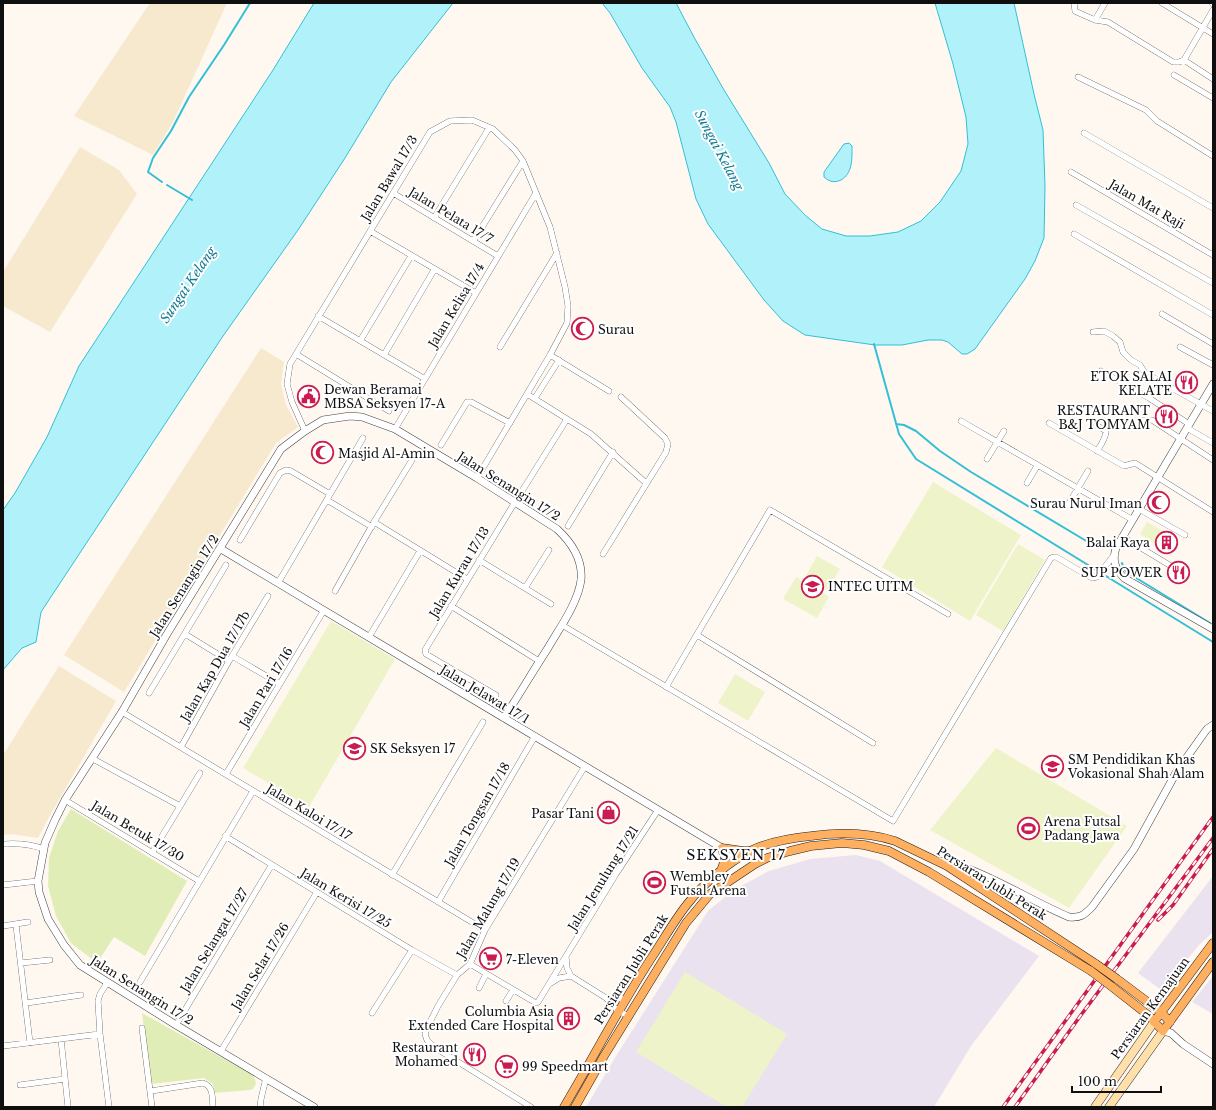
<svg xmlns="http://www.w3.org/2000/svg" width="1216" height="1110" font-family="'Libre Baskerville',serif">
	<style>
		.industrial { fill: #eae2ee }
		.farmland { fill: #f7e9ce }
		.green { fill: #e1edb7 }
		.pitch { fill: #eff3c9 }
		.water { fill: #b1f2fa; stroke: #33bfd6 }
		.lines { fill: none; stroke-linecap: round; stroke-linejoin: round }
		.stream { stroke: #33bfd6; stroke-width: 2 }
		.minor-casing { stroke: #424242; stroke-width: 6 }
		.tertiary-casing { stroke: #424242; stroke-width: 8 }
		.secondary-casing { stroke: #313131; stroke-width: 9 }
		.primary-casing { stroke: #202020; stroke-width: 9 }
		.minor { stroke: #fff; stroke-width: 5.5 }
		.tertiary { stroke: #fff; stroke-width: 7 }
		.secondary { stroke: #ffe0ab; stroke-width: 8 }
		.primary { stroke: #ffaf60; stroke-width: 8 }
		.rail-casing { stroke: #c91d51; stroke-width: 3.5 }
		.rail { stroke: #fff; stroke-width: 2; stroke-dasharray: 6; stroke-linecap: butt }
		.primary-bridge-casing { stroke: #202020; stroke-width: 9; stroke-linecap: butt }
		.primary-bridge { stroke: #ffaf60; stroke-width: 8 }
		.labels { text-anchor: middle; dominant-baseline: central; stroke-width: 4; stroke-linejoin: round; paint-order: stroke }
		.street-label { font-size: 12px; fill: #0f0f0f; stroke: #fff }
		.poi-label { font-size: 12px; fill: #0f0f0f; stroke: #fff; text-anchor: start }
		.water-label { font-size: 13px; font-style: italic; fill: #0f7b93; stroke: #fff }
		.quarter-label { font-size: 14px; letter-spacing: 1px; fill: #0f0f0f; stroke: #fff }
	</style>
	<rect width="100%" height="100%" fill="#fff8f0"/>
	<!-- industrial -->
	<path class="industrial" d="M856 855 880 861 1039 956 971 1046 934 1107H586L616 1056 708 911 735 889 769 871 810 859Z
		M1213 876V932L1199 945 1186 961 1173 981 1160 989 1138 973Z
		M1213 976V1014L1192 1002Z"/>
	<!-- farmland -->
	<path class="farmland" d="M150 3H227L173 122 153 155 74 116Z
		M80 147 119 170 137 194 50 332 3 306V272Z
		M261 348 284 362 281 384 286 405 298 427 276 443 124 692 64 655Z
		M59 666 116 701 49 817 38 838 11 834 3 835V755Z"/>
	<!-- green -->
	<path class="green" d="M71 809 187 881 145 956 114 937 97 963 71 943 56 916 48 886 49 858 58 831Z
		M142 1013 251 1074 255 1079 256 1084 253 1089 250 1090 214 1093 213 1084 204 1078 151 1084Z"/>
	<!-- pitch -->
	<path class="pitch" d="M933 482 1021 535 970 621 882 567Z
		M1147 522 1163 531 1155 544 1140 534Z
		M1018 544 1045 560 1003 631 976 615Z
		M817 556 840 569 827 590 805 577Z
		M796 577 829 597 817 618 783 599Z
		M331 621 395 659 309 807 243 768Z
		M735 674 765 692 748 721 718 703Z
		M996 748 1127 826 1069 908 930 830Z
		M685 972 787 1034 742 1107H727L636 1052Z"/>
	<!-- water -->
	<path class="water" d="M314 3H453L391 82 345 158 298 230 223 336 41 612 36 642 22 648 3 670V510L15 493 47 437 79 366 273 70Z
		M602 3H676L695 39 724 90 769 163 785 194 806 216 822 229 846 236H870L898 232 921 221 940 202 961 171 968 144 966 117 953 64 935 3H1014L1034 94 1043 130 1045 186 1044 238 1035 261 1025 279 975 349 967 354H962L948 342 942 340H928L902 345H875L805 335 783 321 764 300 708 224 696 199 676 122 670 107 642 68 610 13Z
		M849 143 852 146C852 158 853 173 841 180 834 183 830 182 824 177V172L844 144Z"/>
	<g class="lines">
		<!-- stream -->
		<path class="stream" d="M162 182 148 172 153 158 171 131 189 97 224 45 250 3
			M167 185 192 200
			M874 344 899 434 916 459 1213 642
			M896 424 904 425 916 431 940 451 971 472 1098 548
			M1122 563 1124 569 1128 573 1210 623"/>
		<defs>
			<path id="minor" d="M1074 3 1075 11 1079 13 1095 20 1108 22 1173 62H1179L1184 60
				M1162 3 1213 34
				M1212 3 1213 4
				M1095 20 1105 3
				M1184 60 1213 10
				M1184 60 1213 79
				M1174 75 1213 98
				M1078 77 1146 110 1157 121 1213 156
				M1084 133 1213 208
				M1071 172 1213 255
				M393 193 498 256
				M1076 205 1213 283
				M434 218 489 128
				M370 231 476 293
				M1074 234 1213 315
				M474 240 523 161
				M1162 314 1213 344
				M318 316 425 379
				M1093 332 1104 331 1113 336 1120 342 1123 352 1131 360 1140 365 1145 373 1213 411
				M360 341 411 256
				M500 347 557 253
				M1180 347 1213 365
				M296 354 389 411
				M384 355 434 270
				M550 355 609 391
				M1101 371 1149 398 1189 424
				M527 394 591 434 646 483
				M535 398 559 360
				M1141 420H1152L1213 460
				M961 421 1133 520
				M1049 423 1124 466 1135 463 1213 512
				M1096 425 1106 431C1106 438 1101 445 1097 451
				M1187 428 1213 443
				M395 429 536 193
				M305 431 292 402 287 384 290 364 430 132 450 121 472 120 493 129 515 150 523 161 550 227 565 287 568 306 567 323 550 355 477 478
				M441 445 467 402H471L510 423
				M987 459 1004 431
				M1027 483 1037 466
				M522 491 567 419
				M327 500 372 527
				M1068 505 1088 471
				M1139 509 1185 535
				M374 522 467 579
				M568 526 613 452
				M1123 537 1171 566
				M240 540 280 473 286 470 291 471 330 494
				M603 554 666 452 668 444 665 438 621 397
				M479 560 551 604
				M278 583 363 438
				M525 588 549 550
				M335 591 374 522 412 460
				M451 606 539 661
				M562 625 893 821 1051 558 1054 557H1056L1092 578 1097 577 1114 555
				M185 634 229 661
				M697 635 873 743
				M369 637 420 551
				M232 656 280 684
				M666 687 770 510 948 614
				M149 693 226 565
				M496 695 426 654 425 650 515 502
				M122 712 485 930
				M181 747 229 661 268 596
				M93 759 180 806
				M226 774 324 610
				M65 800 199 881
				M225 836 412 950 457 975
				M5 844C19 843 30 844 44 849
				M152 853 200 773
				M392 875 483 722
				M3 885 38 881
				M438 902 535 736
				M16 925 30 1043
				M3 926 28 922
				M566 957 567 968 571 976 606 998 618 1011 629 1016
				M21 963 50 960
				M470 964 536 1003 538 1002 616 874 658 810
				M140 982 253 791
				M107 983 100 994 98 1001 100 1034 109 1107
				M551 983 559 978 571 976
				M479 988 486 974
				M607 998 625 999
				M506 1001 513 990
				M26 1003 81 995
				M372 1013 412 950
				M176 1025 271 866
				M142 1028 152 1107
				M61 1039 68 1107
				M3 1046 100 1034
				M221 1051 317 892
				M20 1085 65 1079
				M151 1091 203 1083C214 1087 212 1097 213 1107
				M260 1107 261 1099 266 1078
				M531 1107 434 1047 427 1040 425 1034 427 1028 438 1006 457 975 470 964 485 930 585 766"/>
			<path id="tertiary" d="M1213 384 1116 548C1112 560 1115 569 1124 578L1213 629
				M221 549 722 848 736 860
				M942 861C987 871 1026 899 1069 917 1081 918 1084 915 1092 907L1134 849 1177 771 1207 729 1213 725
				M1163 1031 1171 1033 1183 1044 1213 1064
				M314 1107 176 1025 80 965 64 945 48 919 39 892 38 881 45 843 55 820 65 800 122 712 167 634 281 449 305 431 323 420 350 416 362 417 395 429 477 478 557 529C571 542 583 559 581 580 578 603 559 629 548 648 533 671 519 695 504 718"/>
			<path id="secondary" d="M1095 1107 1154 1022
				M1109 1107 1163 1031"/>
			<path id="primary" d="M722 848 743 851H749
				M721 871 725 859 722 848
				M1117 979 1161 1012 1170 1022
				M1111 986 1148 1015 1163 1031 1213 962
				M1154 1022 1213 943
				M564 1107C593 1058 619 1008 650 960 663 941 674 920 689 902 705 882 729 862 752 850 769 842 792 838 811 836 839 832 867 832 895 841L947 866 1096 964
				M575 1107 604 1056 686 923 710 894 755 864 767 858 790 851 811 846 842 843 864 845 889 851 929 872 1091 971"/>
		</defs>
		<!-- minor casing -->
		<use href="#minor" class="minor-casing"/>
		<!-- tertiary casing -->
		<use href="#tertiary" class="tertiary-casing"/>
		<!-- secondary casing -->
		<use href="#secondary" class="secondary-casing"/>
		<!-- primary casing -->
		<use href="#primary" class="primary-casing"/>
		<!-- minor -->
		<use href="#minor" class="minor"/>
		<!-- tertiary -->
		<use href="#tertiary" class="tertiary"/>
		<!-- secondary -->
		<use href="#secondary" class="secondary"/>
		<!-- primary -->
		<use href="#primary" class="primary"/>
		<defs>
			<path id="rail" d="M1158 920 1173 905 1213 849
				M1003 1107 1213 817
				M1015 1107 1081 1015 1213 838"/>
		</defs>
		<!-- rail casing -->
		<use href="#rail" class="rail-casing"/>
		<!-- rail -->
		<use href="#rail" class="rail"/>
		<defs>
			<path id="primary-bridge" d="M1096 964 1117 979
				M1091 971 1111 986"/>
		</defs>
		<!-- primary-bridge casing -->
		<use href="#primary-bridge" class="primary-bridge-casing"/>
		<!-- primary-bridge -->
		<use href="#primary-bridge" class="primary-bridge"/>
	</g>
	<!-- icons -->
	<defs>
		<symbol id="mosque-ring" viewBox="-11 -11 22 22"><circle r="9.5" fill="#fff" stroke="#c91d51" stroke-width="1.5"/><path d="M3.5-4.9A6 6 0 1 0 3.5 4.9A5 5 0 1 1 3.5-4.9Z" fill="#c91d51"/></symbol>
		<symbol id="restaurant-ring" viewBox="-11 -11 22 22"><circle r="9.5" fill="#fff" stroke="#c91d51" stroke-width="1.5"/><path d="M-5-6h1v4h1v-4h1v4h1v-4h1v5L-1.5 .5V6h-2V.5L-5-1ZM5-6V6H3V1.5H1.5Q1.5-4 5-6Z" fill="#c91d51"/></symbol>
		<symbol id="civic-ring" viewBox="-11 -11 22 22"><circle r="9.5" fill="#fff" stroke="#c91d51" stroke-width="1.5"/><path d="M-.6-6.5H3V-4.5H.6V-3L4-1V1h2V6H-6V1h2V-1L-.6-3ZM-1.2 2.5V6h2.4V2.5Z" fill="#c91d51"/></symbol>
		<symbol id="building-ring" viewBox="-11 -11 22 22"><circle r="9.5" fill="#fff" stroke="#c91d51" stroke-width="1.5"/><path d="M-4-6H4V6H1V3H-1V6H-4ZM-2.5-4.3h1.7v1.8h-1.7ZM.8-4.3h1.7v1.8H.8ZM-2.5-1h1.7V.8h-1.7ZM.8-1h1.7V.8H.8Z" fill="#c91d51"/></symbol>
		<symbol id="university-ring" viewBox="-11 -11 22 22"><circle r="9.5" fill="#fff" stroke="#c91d51" stroke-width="1.5"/><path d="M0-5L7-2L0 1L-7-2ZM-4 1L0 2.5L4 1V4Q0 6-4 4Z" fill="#c91d51"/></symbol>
		<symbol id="school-ring" viewBox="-11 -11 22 22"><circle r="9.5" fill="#fff" stroke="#c91d51" stroke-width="1.5"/><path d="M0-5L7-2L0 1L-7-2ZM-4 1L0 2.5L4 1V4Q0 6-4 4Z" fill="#c91d51"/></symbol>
		<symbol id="shop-ring" viewBox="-11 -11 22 22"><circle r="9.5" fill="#fff" stroke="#c91d51" stroke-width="1.5"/><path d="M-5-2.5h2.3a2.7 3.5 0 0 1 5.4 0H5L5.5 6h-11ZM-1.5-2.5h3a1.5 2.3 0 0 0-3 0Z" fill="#c91d51"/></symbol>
		<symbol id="stadium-ring" viewBox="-11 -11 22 22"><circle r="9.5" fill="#fff" stroke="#c91d51" stroke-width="1.5"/><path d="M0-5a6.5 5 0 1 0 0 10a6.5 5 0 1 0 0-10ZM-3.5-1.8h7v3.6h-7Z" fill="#c91d51"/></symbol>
		<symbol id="supermarket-ring" viewBox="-11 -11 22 22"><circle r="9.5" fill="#fff" stroke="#c91d51" stroke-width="1.5"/><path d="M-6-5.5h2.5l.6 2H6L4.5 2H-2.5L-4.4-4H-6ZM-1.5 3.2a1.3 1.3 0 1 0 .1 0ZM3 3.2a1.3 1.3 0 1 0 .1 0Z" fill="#c91d51"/></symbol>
	</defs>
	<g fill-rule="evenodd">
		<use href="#mosque-ring" x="570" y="316" width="25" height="25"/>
		<use href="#restaurant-ring" x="1174" y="370" width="25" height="25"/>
		<use href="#civic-ring" x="296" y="384" width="25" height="25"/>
		<use href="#restaurant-ring" x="1154" y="404" width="25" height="25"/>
		<use href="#mosque-ring" x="310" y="440" width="25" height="25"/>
		<use href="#mosque-ring" x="1146" y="490" width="25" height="25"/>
		<use href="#building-ring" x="1154" y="530" width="25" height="25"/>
		<use href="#restaurant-ring" x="1166" y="560" width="25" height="25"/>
		<use href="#university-ring" x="800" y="574" width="25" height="25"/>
		<use href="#school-ring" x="342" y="736" width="25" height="25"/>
		<use href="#school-ring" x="1040" y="754" width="25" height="25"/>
		<use href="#shop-ring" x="596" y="800" width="25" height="25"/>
		<use href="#stadium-ring" x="1016" y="816" width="25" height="25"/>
		<use href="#stadium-ring" x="642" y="870" width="25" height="25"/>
		<use href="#supermarket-ring" x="478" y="946" width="25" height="25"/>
		<use href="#building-ring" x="556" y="1006" width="25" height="25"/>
		<use href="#restaurant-ring" x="462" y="1042" width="25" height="25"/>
		<use href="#supermarket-ring" x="494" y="1054" width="25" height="25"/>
	</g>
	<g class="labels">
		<!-- street labels -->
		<g class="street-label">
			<text transform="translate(389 178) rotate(-59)">Jalan Bawal 17/3</text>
			<text transform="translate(1147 204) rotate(30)">Jalan Mat Raji</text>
			<text transform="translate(451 215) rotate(31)">Jalan Pelata 17/7</text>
			<text transform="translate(456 305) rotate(-59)">Jalan Kelisa 17/4</text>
			<text transform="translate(509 486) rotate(32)">Jalan Senangin 17/2</text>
			<text transform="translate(459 572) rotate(-59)">Jalan Kurau 17/13</text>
			<text transform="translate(184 586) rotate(-58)">Jalan Senangin 17/2</text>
			<text transform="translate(215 666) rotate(-60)">Jalan Kap Dua 17/17b</text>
			<text transform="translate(266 687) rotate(-59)">Jalan Pari 17/16</text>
			<text transform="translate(485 694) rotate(31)">Jalan Jelawat 17/1</text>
			<text transform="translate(309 812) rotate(31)">Jalan Kaloi 17/17</text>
			<text transform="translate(477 814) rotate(-60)">Jalan Tongsan 17/18</text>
			<text transform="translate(138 831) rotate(31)">Jalan Betuk 17/30</text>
			<text transform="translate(603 878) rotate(-58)">Jalan Jenulung 17/21</text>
			<text transform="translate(992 883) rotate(32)">Persiaran Jubli Perak</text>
			<text transform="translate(346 898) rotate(31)">Jalan Kerisi 17/25</text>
			<text transform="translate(488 908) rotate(-60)">Jalan Malung 17/19</text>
			<text transform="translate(214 940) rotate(-59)">Jalan Selangat 17/27</text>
			<text transform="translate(260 966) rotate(-59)">Jalan Selar 17/26</text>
			<text transform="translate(631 969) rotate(-58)">Persiaran Jubli Perak</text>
			<text transform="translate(142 990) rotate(32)">Jalan Senangin 17/2</text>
			<text transform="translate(1150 1008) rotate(-54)">Persiaran Kemajuan</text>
		</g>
		<!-- poi labels -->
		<g class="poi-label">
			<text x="598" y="329">Surau</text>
			<text x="1172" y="376" text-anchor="end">ETOK SALAI<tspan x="1172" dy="14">KELATE</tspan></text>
			<text x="324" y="389">Dewan Beramai<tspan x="324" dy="14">MBSA Seksyen 17-A</tspan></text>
			<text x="1150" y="410" text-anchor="end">RESTAURANT<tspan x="1150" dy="14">B&amp;J TOMYAM</tspan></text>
			<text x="338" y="453">Masjid Al-Amin</text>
			<text x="1142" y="503" text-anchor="end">Surau Nurul Iman</text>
			<text x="1150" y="542" text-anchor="end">Balai Raya</text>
			<text x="1162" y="572" text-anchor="end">SUP POWER</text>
			<text x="828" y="586">INTEC UITM</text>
			<text x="370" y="748">SK Seksyen 17</text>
			<text x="1068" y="759">SM Pendidikan Khas<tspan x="1068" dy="14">Vokasional Shah Alam</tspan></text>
			<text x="594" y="813" text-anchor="end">Pasar Tani</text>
			<text x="1044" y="821">Arena Futsal<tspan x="1044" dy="14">Padang Jawa</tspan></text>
			<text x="670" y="876">Wembley<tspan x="670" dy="14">Futsal Arena</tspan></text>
			<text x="506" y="959">7-Eleven</text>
			<text x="554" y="1011" text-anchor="end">Columbia Asia<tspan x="554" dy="14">Extended Care Hospital</tspan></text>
			<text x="458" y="1047" text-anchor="end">Restaurant<tspan x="458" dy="14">Mohamed</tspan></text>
			<text x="522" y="1066">99 Speedmart</text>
		</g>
		<!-- water labels -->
		<g class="water-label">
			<text transform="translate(719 150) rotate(62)">Sungai Kelang</text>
			<text transform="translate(188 285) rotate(-56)">Sungai Kelang</text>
		</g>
		<!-- quarter labels -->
		<g class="quarter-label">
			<text x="736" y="855">SEKSYEN 17</text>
		</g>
	</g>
	<!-- border -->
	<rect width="1216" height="1110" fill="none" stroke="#0f0f0f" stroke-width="8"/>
	<!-- scale -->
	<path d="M1072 1086v6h89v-6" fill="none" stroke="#0f0f0f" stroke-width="2"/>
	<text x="1078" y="1086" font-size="12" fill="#0f0f0f" stroke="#ffffff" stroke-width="3" paint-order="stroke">100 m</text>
</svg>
